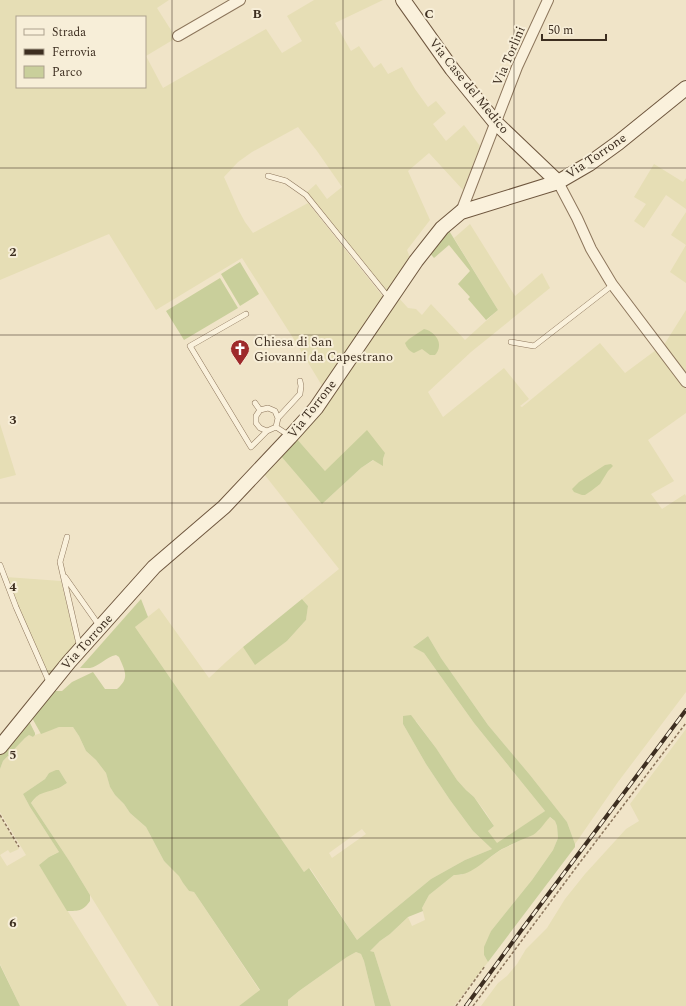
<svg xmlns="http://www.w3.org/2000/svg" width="686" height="1006" font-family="Spectral,serif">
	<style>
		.farmland { fill: #e6deb5; fill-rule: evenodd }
		.green { fill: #c9cf9b }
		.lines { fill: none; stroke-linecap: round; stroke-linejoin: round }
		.lane-casing { stroke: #8d765c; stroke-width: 6 }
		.street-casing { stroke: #8d765c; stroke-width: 12 }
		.secondary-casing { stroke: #6f573f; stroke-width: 16 }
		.path { stroke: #8d765c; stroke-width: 1.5; stroke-dasharray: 3 2; stroke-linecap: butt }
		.lane { stroke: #faf1dc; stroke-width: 5 }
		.street { stroke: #faf1dc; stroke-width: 10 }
		.secondary { stroke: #faf1dc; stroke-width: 14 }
		.rail-casing { stroke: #3d2e20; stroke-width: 4 }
		.rail { stroke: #f7eed8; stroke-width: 2.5; stroke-dasharray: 8; stroke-linecap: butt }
		.grid { fill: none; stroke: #3d2e20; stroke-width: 1; stroke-opacity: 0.55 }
		.labels { text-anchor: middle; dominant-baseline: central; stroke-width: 4; stroke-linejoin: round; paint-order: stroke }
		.street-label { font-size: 13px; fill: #3d2e20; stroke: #f7eed8 }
		.poi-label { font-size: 13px; fill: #3d2e20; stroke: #f7eed8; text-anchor: start }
		.grid-label { font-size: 13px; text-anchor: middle; font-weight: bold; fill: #3d2e20; stroke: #f7eed8; stroke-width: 4; stroke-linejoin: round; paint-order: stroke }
	</style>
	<rect width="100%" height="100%" fill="#f0e4c8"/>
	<!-- farmland -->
	<path class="farmland" d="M0 0H169L157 8 176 38 146 56 163 88 266 29 282 53 302 41 287 16 314 0H383L335 23 351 51 359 46 374 68 381 63 388 74 402 67 415 89 428 107 436 101 446 113 433 124 446 141 464 125 480 146 463 190 429 153 408 171 430 220 407 250 411 260 387 294 306 193 316 184 327 199 342 187 317 151 298 127 252 152 238 162 224 177 239 211 245 222 253 233 308 203 384 298 324 389 295 341 242 258 156 310 109 234 78 247 0 280ZM17 17H145V87H17Z
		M654 164 683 182 686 178V209L666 195 644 228 634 221 646 204 634 197Z
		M686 212V283L670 272 686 245 671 235Z
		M470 224 515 296 542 273 550 288 471 352 428 392 443 417 504 368 529 399 520 406 522 407 600 343 625 373 656 350 686 389V413L648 440 674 481 651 494 662 509 685 494 686 496V692L618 782 575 844 567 822 530 775 488 725 441 658 428 636 414 646 424 653 474 723 545 811 497 844 488 831 494 826 486 813 474 797 466 790 457 780 436 748 416 721 403 724 426 764 450 800 473 831 492 849 465 860 431 879 357 940 310 868 304 872 135 627 159 608 209 678 226 662 243 647 255 664 287 641 306 620 308 606 302 599 339 569 264 474 280 455 322 504 361 468 374 460 383 465V459L385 453 325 471 296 438 357 358 362 361V358L368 342 397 296 408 308 416 309 422 315 431 304 465 340 498 310 454 238ZM362 829 366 834 332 858 329 853Z
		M686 310V380L662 348Z
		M0 424 16 475 0 479Z
		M6 577 61 581 77 647 48 679Z
		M59 727H73L79 736 86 751 96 760 106 773 110 787 115 795 124 804 130 813 146 827 164 861 180 876 183 883 189 891 194 892 260 991 239 1006H159L90 895 70 862 31 803 39 794 42 792 57 789 67 783 59 770 49 773 45 779 23 794 30 807 59 852 49 857 39 865 127 1006H20L0 964V816L19 849 10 853 8 850 0 855 7 866 26 855 0 812V769L3 761 25 738 29 735 33 737 35 735Z
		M686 729V1006H481L498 983 507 976 517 964 526 949 547 928 565 899 585 874 626 829 639 821 630 804Z
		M549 817 555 821 557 826 558 838 553 850 532 880 491 931 484 955 488 962 454 1006H391L374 952 370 951 380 941 390 934 408 917 412 926 425 920 422 908 429 895 454 875H461L481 864 499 851 539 831 544 822Z
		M356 952 361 954 364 961 375 1006H288V1000L299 991 347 957Z"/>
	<!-- green -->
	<path class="green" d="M448 229 498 310 486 320 468 299 470 297 458 284 470 271 449 245 434 258 428 251Z
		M240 262 259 294 240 306 221 274Z
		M220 278 238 308 184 340 166 311Z
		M424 329C431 330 440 338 439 346 439 349 437 353 435 355H430L422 349 414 353C409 351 407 348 405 343L409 339Z
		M367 430 385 453 383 459V466L373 460 361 468 322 504 280 455 296 438 325 471Z
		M611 464 613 466 608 471 600 484 591 491 585 495H582L574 492 572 489 579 482 605 465Z
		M141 599 148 617 135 627 304 872 309 868 357 940 431 879 465 860 492 849 473 831 450 800 426 764 403 724V716L411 715 436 748 457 780 466 790 474 797 494 826 488 831 497 843 545 811 474 723 424 653 413 647 428 636 441 658 488 725 530 775 567 822 575 844V847L488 962 484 955V947L491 931 532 880 553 850 558 838 557 826 555 821 550 817C544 823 540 831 533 835 529 837 525 838 521 840 515 843 508 846 502 849 486 858 473 876 454 875L429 895 422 908 423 911 408 917 390 934 380 941 370 951 374 952 391 1006H375L364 961 361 954 356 952 347 957 299 991 288 1000V1006H239L260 990 194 892 189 891 183 883 179 876 164 861 146 827 130 813 124 804 115 795 110 787 106 773 96 760 86 751 79 736 73 727H59L41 734 31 716 53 691H62L72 682 93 672 105 689H117C130 678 125 671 119 657L116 655C106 657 98 667 90 668 87 668 83 668 80 668Z
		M302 599 308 606 306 620 287 641 255 665 243 647Z
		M28 719 35 733V735L33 737 29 735 25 738 3 761 0 769V753Z
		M56 770H59L67 783C63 785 60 788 56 789 43 794 40 791 31 803L70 862 90 895V901C83 911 79 911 67 911L39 865 49 857 59 852 30 807 23 794 45 779 49 773Z
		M0 964V965L20 1006H0Z"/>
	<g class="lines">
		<defs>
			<path id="lane" d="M268 176 286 181 306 195 389 298
				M246 314 190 346 251 447 267 431 276 427 278 418 300 394 301 386 300 381
				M511 342 534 346 610 287 612 284
				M255 403 260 410
				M276 427 290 436
				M267 431 260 428 256 423V416L260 410 268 408 275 411 278 418
				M67 537 60 562 78 640 80 647
				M0 565 16 607 50 684
				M65 577 96 621 101 625"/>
			<path id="street" d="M178 36 240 0
				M558 182 577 218 591 249 612 284 686 382
				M461 212 517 67 548 0"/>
			<path id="secondary" d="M403 0 452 69 495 122 558 182
				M0 747 69 662 154 567 224 507 290 437 316 408 416 261 442 228 461 212 558 182 589 164 618 143 686 88"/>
		</defs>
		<!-- lane casing -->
		<use href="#lane" class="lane-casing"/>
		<!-- street casing -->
		<use href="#street" class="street-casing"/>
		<!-- secondary casing -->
		<use href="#secondary" class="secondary-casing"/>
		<!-- path -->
		<path class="path" d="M0 815 19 847
			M456 1006 485 966
			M473 1006 578 865 686 723"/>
		<!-- lane -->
		<use href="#lane" class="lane"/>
		<!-- street -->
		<use href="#street" class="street"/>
		<!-- secondary -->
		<use href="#secondary" class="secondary"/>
		<defs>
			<path id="rail" d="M466 1006 520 932 686 710"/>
		</defs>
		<!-- rail casing -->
		<use href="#rail" class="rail-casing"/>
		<!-- rail -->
		<use href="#rail" class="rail"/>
	</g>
	<!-- grid -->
	<path class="grid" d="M172 0V1006M343 0V1006M514 0V1006M0 168H686M0 335H686M0 503H686M0 671H686M0 838H686"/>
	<!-- icons -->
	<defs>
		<symbol id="church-pin" viewBox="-11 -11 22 30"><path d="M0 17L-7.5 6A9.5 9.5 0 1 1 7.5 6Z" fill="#9e2a2b" stroke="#f7eed8"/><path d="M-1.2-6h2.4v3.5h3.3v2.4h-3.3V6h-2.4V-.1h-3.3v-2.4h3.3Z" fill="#fff"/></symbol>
	</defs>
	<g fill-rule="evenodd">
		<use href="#church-pin" x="229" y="338" width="22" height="30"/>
	</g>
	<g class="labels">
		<!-- street labels -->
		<g class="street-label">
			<text transform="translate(509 56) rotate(-67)">Via Torlini</text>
			<text transform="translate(469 86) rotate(51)">Via Case del Medico</text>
			<text transform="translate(596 156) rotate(-34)">Via Torrone</text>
			<text transform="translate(312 409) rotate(-52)">Via Torrone</text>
			<text transform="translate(87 642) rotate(-48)">Via Torrone</text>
		</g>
		<!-- poi labels -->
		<g class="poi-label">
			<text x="254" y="342">Chiesa di San<tspan x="254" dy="15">Giovanni da Capestrano</tspan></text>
		</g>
	</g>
	<g class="grid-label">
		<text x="257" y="18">B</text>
		<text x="429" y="18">C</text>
		<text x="13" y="256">2</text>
		<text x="13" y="424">3</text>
		<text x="13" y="591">4</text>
		<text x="13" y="759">5</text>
		<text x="13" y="927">6</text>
	</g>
	<!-- legend -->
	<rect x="16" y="16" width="130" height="72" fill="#f7eed8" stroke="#ada18e"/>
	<rect x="24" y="29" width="20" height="6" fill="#faf1dc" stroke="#ada18e"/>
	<text x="52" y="36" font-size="12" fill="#3d2e20">Strada</text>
	<rect x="24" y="49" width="20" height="6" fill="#3d2e20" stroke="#ada18e"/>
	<text x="52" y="56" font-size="12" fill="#3d2e20">Ferrovia</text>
	<rect x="24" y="66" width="20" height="12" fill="#c9cf9b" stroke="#ada18e"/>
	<text x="52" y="76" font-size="12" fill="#3d2e20">Parco</text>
	<!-- scale -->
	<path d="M542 34v6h64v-6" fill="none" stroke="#3d2e20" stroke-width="2"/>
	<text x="548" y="34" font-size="12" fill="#3d2e20" stroke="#f7eed8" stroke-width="3" paint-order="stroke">50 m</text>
</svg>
